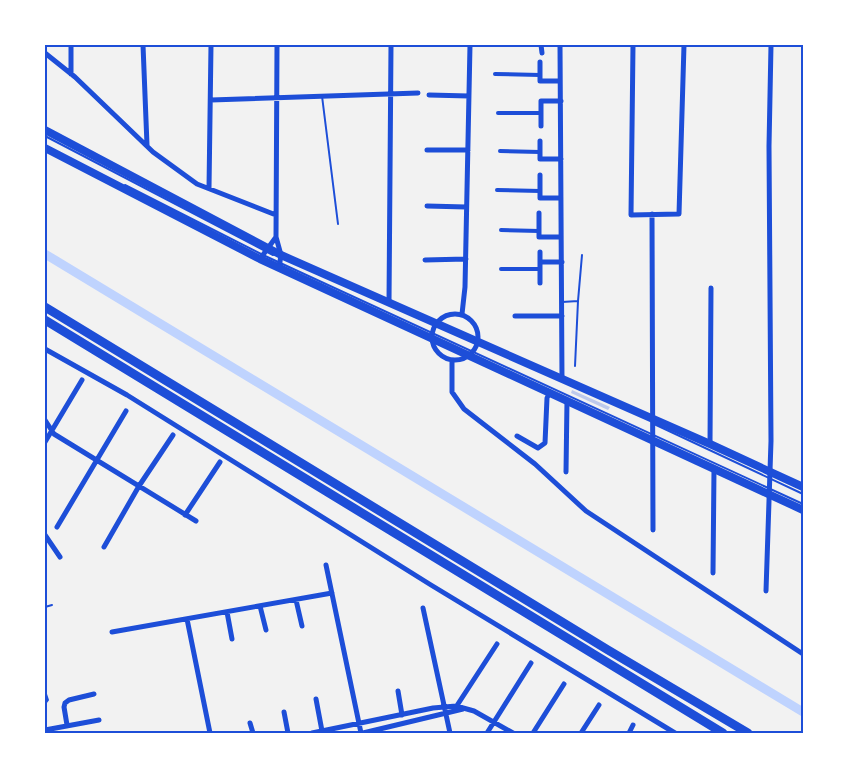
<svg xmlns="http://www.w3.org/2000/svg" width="848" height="778" font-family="'Alegreya Sans',sans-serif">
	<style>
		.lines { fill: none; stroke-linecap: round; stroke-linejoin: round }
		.canal { stroke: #bfd3fe; stroke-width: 9 }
		.building { fill: #bdc9ec }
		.service { stroke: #1d4ed8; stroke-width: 2 }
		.pedestrian { stroke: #1d4ed8; stroke-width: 4 }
		.minor { stroke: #1d4ed8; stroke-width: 5 }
		.trunk { stroke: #1d4ed8; stroke-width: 8 }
		.motorway { stroke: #1d4ed8; stroke-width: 9 }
		.neatline { fill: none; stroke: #1d4ed8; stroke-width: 2 }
	</style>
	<rect width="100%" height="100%" fill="#f2f2f2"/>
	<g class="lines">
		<!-- canal -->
		<path class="canal" d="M45 254 803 712"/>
	</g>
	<!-- building -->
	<path class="building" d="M572 390 610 407 608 410 571 393Z"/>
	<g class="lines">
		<!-- service -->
		<path class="service" d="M322 96 338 224
			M45 136 273 255
			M125 185 263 255 803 504
			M578 301 582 255
			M562 302 578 301 575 366
			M654 424 803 494
			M45 607 52 605
			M45 691 48 700 45 704"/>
		<!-- pedestrian -->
		<path class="pedestrian" d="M495 74 540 75
			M498 113H541
			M500 151 540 152
			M497 190 540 191
			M501 230 539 231
			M501 269H540"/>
		<!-- minor -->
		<path class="minor" d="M143 45 147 145
			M277 45 276 237 281 255 279 268
			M541 45 542 53
			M560 45 562 379
			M633 45 631 215 679 214 684 45
			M45 53 75 77 153 152 197 184 276 215
			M540 62V81H560
			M71 74V45
			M429 95 469 96
			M211 100 418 93
			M541 126V101H561
			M540 141V159H561
			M427 150H468
			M540 175V198H561
			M209 188 211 45
			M427 206 466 207
			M539 213V237H561
			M652 214 653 530
			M540 252V283
			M260 259 276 237
			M425 260 466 259
			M540 262H562
			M389 302 391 45
			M432 337a23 23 0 1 1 46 0a23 23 0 1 1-46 0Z
			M462 314 465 287 470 45
			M515 316H562
			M45 349 127 395 431 585 675 733
			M452 360V392L464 409 535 464 586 511 803 654
			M45 420 54 434 196 521
			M517 436 538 448 545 443 547 398 550 392
			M45 442 82 380
			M710 444 711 288
			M566 472 567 400
			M185 515 220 462
			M57 527 126 411
			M45 535 60 557
			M104 547 139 486 173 435
			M326 565 361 733
			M713 573 714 469
			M766 591 771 441 769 146 771 45
			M296 600 302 626
			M260 606 266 630
			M423 608 450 733
			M227 612 232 639
			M187 619 210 733
			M112 632 332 593
			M398 691 402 715
			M316 699 322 731
			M456 707 497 644
			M284 712 288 733
			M250 723 253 733
			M67 725 64 707 65 703 69 700 94 694
			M45 730 99 720
			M312 733 433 708 456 706 474 711 513 733
			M363 733 463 709
			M487 733 531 663
			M533 733 564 684
			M581 733 599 705
			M629 733 633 725"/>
		<!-- trunk -->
		<path class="trunk" d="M45 130 281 255 710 444 803 487
			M45 148 260 259 803 510"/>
		<!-- motorway -->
		<path class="motorway" d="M45 307 608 650 748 733
			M45 320 723 733"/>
	</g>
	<!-- border -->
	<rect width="848" height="778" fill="none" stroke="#ffffff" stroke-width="93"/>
	<rect x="46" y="46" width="756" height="686" class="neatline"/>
</svg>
